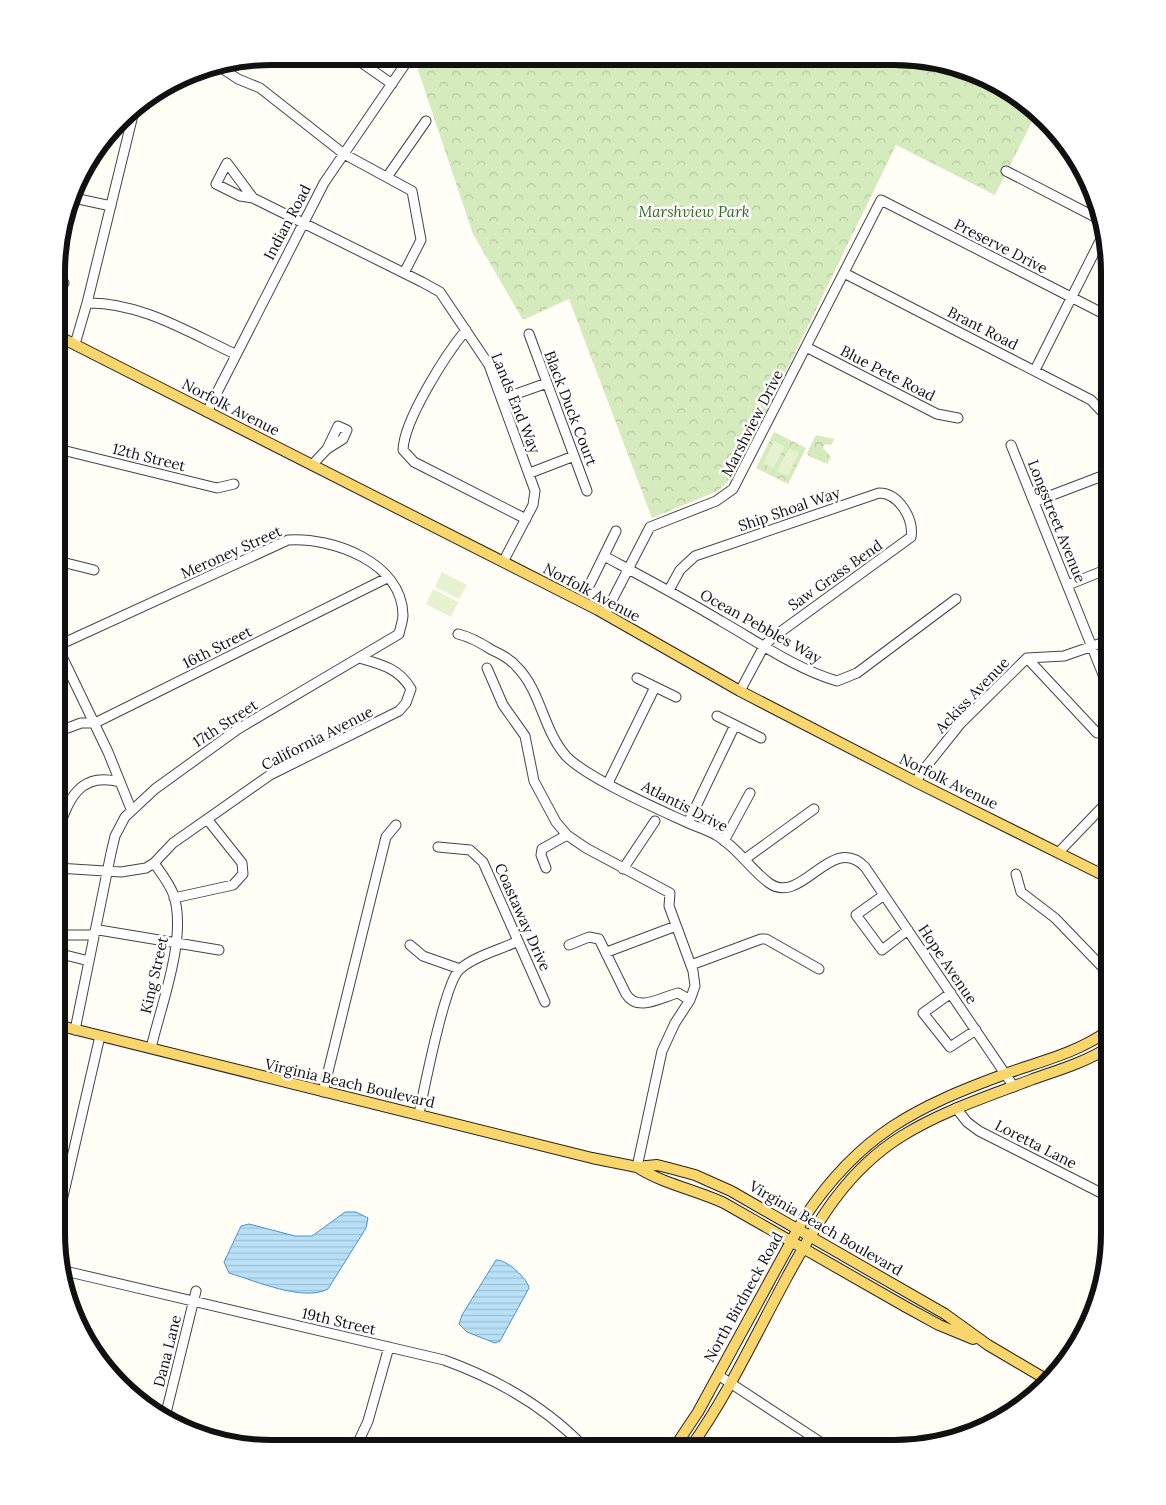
<svg xmlns="http://www.w3.org/2000/svg" width="1166" height="1505" font-family="Lora,serif">
	<style>
		.park { fill: url(#park-crowns) }
		.pitch { fill: #e6f2cf }
		.water { fill: url(#water-rules); stroke: #3f96cf }
		.lines { fill: none; stroke-linecap: round; stroke-linejoin: round }
		.minor-casing { stroke: #444; stroke-width: 11 }
		.major-casing { stroke: #222; stroke-width: 12 }
		.minor { stroke: #fff; stroke-width: 9 }
		.major { stroke: #f9d66b; stroke-width: 10 }
		.labels { text-anchor: middle; dominant-baseline: central; stroke-width: 5; stroke-linejoin: round; paint-order: stroke }
		.park-label { font-size: 15px; font-style: italic; fill: #2f6b1f; stroke: #fff }
		.street-label { font-size: 15px; fill: #111; stroke: #fff }
		.rim { fill: none; stroke: #111; stroke-width: 6 }
	</style>
	<defs>
		<pattern id="park-crowns" width="20" height="18" patternUnits="userSpaceOnUse" patternTransform="scale(1.25)"><rect width="20" height="18" fill="#d5ebbd"/><path d="M2 6a3 3 0 1 1 6 0M12 15a3 3 0 1 1 6 0" fill="none" stroke="#b6c8a1"/></pattern>
		<pattern id="water-rules" width="6" height="5" patternUnits="userSpaceOnUse" patternTransform="scale(1.25)"><rect width="6" height="5" fill="#b9e0f7"/><path d="M0 2.5h6" fill="none" stroke="#9ebfd3"/></pattern>
	</defs>
	<rect width="100%" height="100%" fill="#fffdf5"/>
	<!-- park -->
	<path class="park" d="M424 57 922 58C963 69 1008 80 1036 114L995 195 896 145 737 472 718 491 652 518 569 299 523 320 473 234 417 67Z
		M774 432 806 448 788 484 756 468Z
		M816 435 834 439 831 445 825 444 823 448 831 457 827 464 809 456 807 453Z
		M56 1154 64 1156 65 1162 56 1202Z"/>
	<!-- pitch -->
	<path class="pitch" d="M774 441 785 446 773 469 763 463Z
		M789 448 799 453 788 476 777 471Z
		M442 572 467 585 459 599 435 587Z
		M433 589 458 602 451 617 426 604Z"/>
	<!-- water -->
	<path class="water" d="M345 1212H356L368 1218 366 1228 328 1289C303 1302 256 1281 229 1273L224 1262 241 1226 249 1224 295 1236H312Z
		M496 1260C506 1259 528 1279 529 1288L500 1341 495 1343 467 1332 459 1324 462 1315Z"/>
	<g class="lines">
		<defs>
			<path id="minor" d="M352 56 392 84
				M217 65 238 79 260 88 344 154 412 191 421 240 404 273
				M1006 171 1097 218
				M387 177 426 121
				M74 198 111 206
				M253 198 240 196 216 184 227 163 253 198 422 282 440 292 489 365 535 491 533 505 503 562
				M844 273 1091 400 1105 415
				M58 281 64 283
				M87 303C140 302 188 332 235 354
				M466 330C446 354 404 420 403 450L414 462 526 519
				M529 334 587 491
				M75 344 87 303 135 107
				M806 347 937 414 958 418
				M1035 370 1102 237
				M502 399 547 383
				M207 412 324 183 410 57
				M1011 445 1110 692
				M58 449 217 488 234 484
				M312 465 327 449 343 439 347 430 338 426 327 449
				M530 473 574 456
				M1034 502 1110 473
				M604 556C643 577 683 598 721 621 758 642 796 669 837 681L857 673 956 599
				M58 561 94 570
				M590 584 616 531
				M1068 585 1110 568
				M669 590 680 570 695 556 879 493C899 493 914 519 911 537L772 638 764 646 740 691
				M605 614 650 527 716 501 733 489 881 200 1110 317
				M458 634C471 637 481 643 492 650 501 654 511 660 517 667 541 691 543 730 566 756 587 778 658 809 688 823 697 827 708 830 716 835 737 847 750 869 769 883 802 907 831 832 865 867L1014 1087
				M57 646 288 540C332 537 402 562 403 615 403 621 400 628 399 634L238 729 155 789 125 817 115 836 111 853 75 1030
				M57 646 108 752 131 809
				M1027 658 1097 733
				M487 668 503 705 525 736 534 781 556 822 567 835 586 848 670 893 669 906 693 971 695 986 690 1000 675 1023 662 1051 637 1167
				M637 678 676 697
				M717 716 761 738
				M57 732 81 723H95L387 578
				M916 782 921 773 961 723 1027 658 1064 656 1110 640
				M608 783 655 687
				M688 823 735 725
				M57 834C68 800 79 771 120 782
				M724 841 750 793
				M438 847 470 850 483 862 545 1002
				M1059 852 1109 800
				M745 859 814 809
				M57 868 121 872 146 868 154 863 173 843 270 775 399 711 406 703 411 689C399 668 380 664 359 658
				M546 868 541 855 542 849 567 835
				M623 869 655 821
				M1016 874 1021 892 1055 918 1109 974
				M884 895 856 915 882 950 908 930
				M174 898 233 885 243 874 242 863 207 819
				M57 935H91L99 930 219 950
				M410 945 423 956 460 969
				M569 945 589 937 599 939 626 994C638 1013 661 997 678 993L690 1000
				M607 952 676 926
				M57 953 89 961
				M691 965 761 939H766L819 969
				M951 993 923 1013 950 1047 976 1030
				M151 1048C161 1005 187 939 174 896 170 884 161 873 154 863
				M323 1092 386 837 396 825
				M956 1108 967 1122 979 1131 1109 1197
				M419 1114C424 1089 445 984 459 970 474 956 500 950 518 941
				M56 1227 100 1036
				M65 1271 444 1360C497 1379 545 1406 585 1448
				M718 1375 831 1449
				M165 1417 196 1291
				M356 1447 368 1421 389 1347"/>
			<path id="major" d="M58 336 598 610 740 691 916 782 1109 878
				M57 1025 592 1158 637 1167 657 1165 669 1168 695 1175 731 1191 945 1314 988 1345 1049 1381
				M637 1167C663 1184 696 1190 724 1203L906 1307 939 1325 973 1339
				M674 1448 698 1412 804 1218C860 1134 915 1107 1008 1073 1042 1061 1079 1052 1109 1030
				M690 1448C728 1395 756 1334 787 1277 817 1222 847 1170 902 1136 942 1111 989 1096 1033 1079 1059 1070 1086 1062 1109 1047"/>
		</defs>
		<!-- minor casing -->
		<use href="#minor" class="minor-casing"/>
		<!-- major casing -->
		<use href="#major" class="major-casing"/>
		<!-- minor -->
		<use href="#minor" class="minor"/>
		<!-- major -->
		<use href="#major" class="major"/>
	</g>
	<g class="labels">
		<!-- park labels -->
		<g class="park-label">
			<text x="694" y="211">Marshview Park</text>
		</g>
		<!-- street labels -->
		<g class="street-label">
			<text transform="translate(287 222) rotate(-62)">Indian Road</text>
			<text transform="translate(1001 246) rotate(27)">Preserve Drive</text>
			<text transform="translate(983 328) rotate(27)">Brant Road</text>
			<text transform="translate(888 373) rotate(27)">Blue Pete Road</text>
			<text transform="translate(516 403) rotate(68)">Lands End Way</text>
			<text transform="translate(231 407) rotate(27)">Norfolk Avenue</text>
			<text transform="translate(571 408) rotate(69)">Black Duck Court</text>
			<text transform="translate(752 423) rotate(-63)">Marshview Drive</text>
			<text transform="translate(149 457) rotate(14)">12th Street</text>
			<text transform="translate(789 509) rotate(-19)">Ship Shoal Way</text>
			<text transform="translate(1057 521) rotate(68)">Longstreet Avenue</text>
			<text transform="translate(231 552) rotate(-24)">Meroney Street</text>
			<text transform="translate(835 575) rotate(-35)">Saw Grass Bend</text>
			<text transform="translate(592 592) rotate(28)">Norfolk Avenue</text>
			<text transform="translate(761 626) rotate(29)">Ocean Pebbles Way</text>
			<text transform="translate(217 647) rotate(-27)">16th Street</text>
			<text transform="translate(972 695) rotate(-46)">Ackiss Avenue</text>
			<text transform="translate(225 723) rotate(-33)">17th Street</text>
			<text transform="translate(317 738) rotate(-27)">California Avenue</text>
			<text transform="translate(949 781) rotate(26)">Norfolk Avenue</text>
			<text transform="translate(685 806) rotate(27)">Atlantis Drive</text>
			<text transform="translate(523 917) rotate(66)">Coastaway Drive</text>
			<text transform="translate(948 964) rotate(56)">Hope Avenue</text>
			<text transform="translate(154 975) rotate(-77)">King Street</text>
			<text transform="translate(350 1083) rotate(13)">Virginia Beach Boulevard</text>
			<text transform="translate(1036 1144) rotate(27)">Loretta Lane</text>
			<text transform="translate(826 1228) rotate(30)">Virginia Beach Boulevard</text>
			<text transform="translate(743 1297) rotate(-61)">North Birdneck Road</text>
			<text transform="translate(339 1321) rotate(13)">19th Street</text>
			<text transform="translate(167 1351) rotate(-76)">Dana Lane</text>
		</g>
	</g>
	<!-- crop -->
	<path d="M0 0H1166V1505H0ZM272 65H894A207 207 0 0 1 1101 272V1233A207 207 0 0 1 894 1440H272A207 207 0 0 1 65 1233V272A207 207 0 0 1 272 65Z" fill="#fff" fill-rule="evenodd"/>
	<path class="rim" d="M272 65H894A207 207 0 0 1 1101 272V1233A207 207 0 0 1 894 1440H272A207 207 0 0 1 65 1233V272A207 207 0 0 1 272 65Z"/>
</svg>
